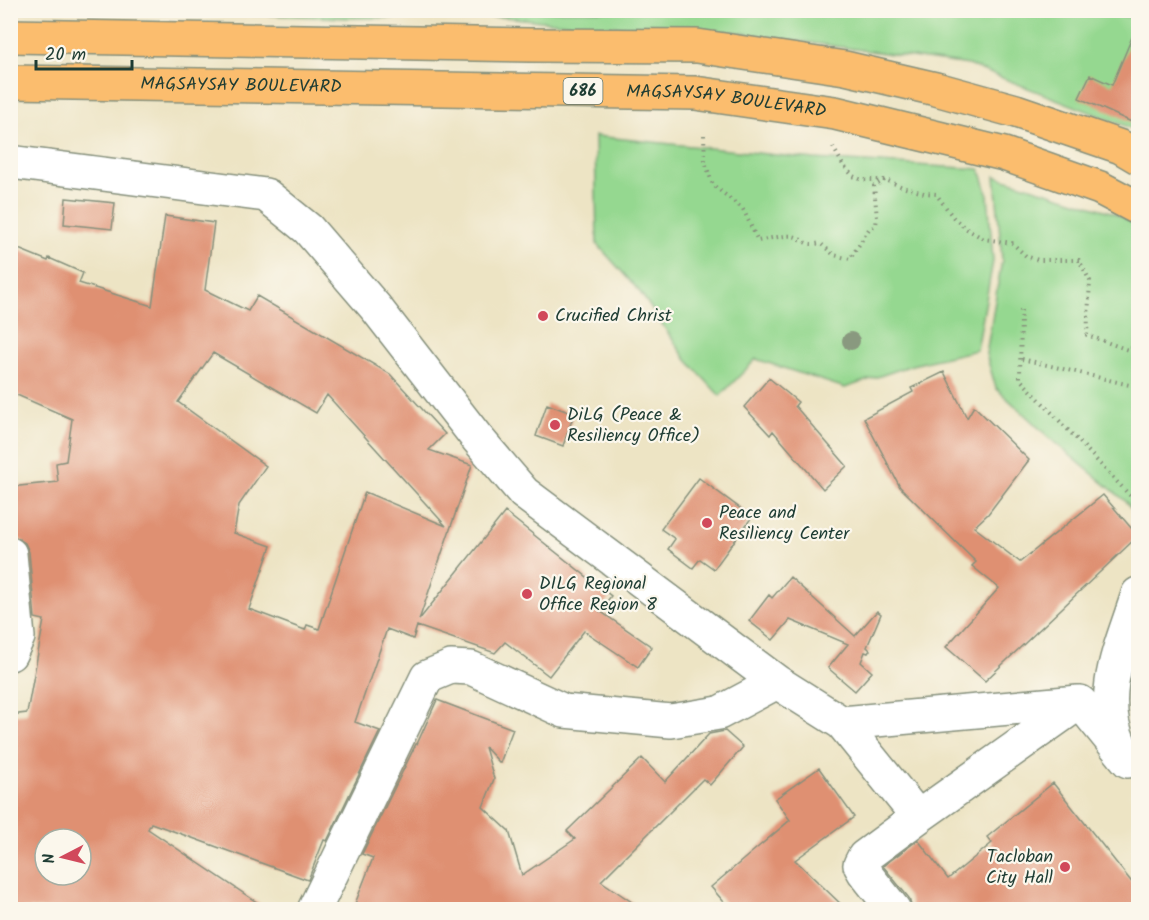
<svg xmlns="http://www.w3.org/2000/svg" width="1149" height="920" font-family="Kalam,sans-serif">
	<style>
		.green { fill: #95d890; stroke: #5a8a62; stroke-width: 1.5 }
		.building { fill: #df9072; fill-rule: evenodd }
		.lines { fill: none; stroke-linecap: round; stroke-linejoin: round }
		.minor-casing { stroke: #86907c; stroke-width: 36 }
		.major-casing { stroke: #86907c; stroke-width: 36 }
		.path { stroke: #86907c; stroke-width: 4; stroke-dasharray: 1.5 4.5; stroke-linecap: butt }
		.minor { stroke: #fff; stroke-width: 33 }
		.major { stroke: #fbbd6e; stroke-width: 33 }
		.tree { fill: #89997f }
		.poi-dot { fill: #d1495b; stroke: #fbf7ec; stroke-width: 2 }
		.labels { text-anchor: middle; dominant-baseline: central; stroke-width: 4.5; stroke-linejoin: round; paint-order: stroke }
		.shield { fill: #fbf7ec; stroke: #61756b; stroke-width: 1.5 }
		.shield-label { font-size: 16px; font-weight: bold; fill: #1f3d34 }
		.street-label { font-size: 18px; fill: #1f3d34; stroke: #fbf7ec }
		.poi-label { font-size: 18px; fill: #1f3d34; stroke: #fbf7ec; text-anchor: start }
	</style>
	<rect width="100%" height="100%" fill="#fbf7ec"/>
	<filter id="ink" filterUnits="userSpaceOnUse"><feTurbulence type="fractalNoise" baseFrequency=".0167" numOctaves="2"/><feDisplacementMap in="SourceGraphic" scale="12" xChannelSelector="R" yChannelSelector="G"/><feConvolveMatrix kernelMatrix="1 2 1 2 8 2 1 2 1" color-interpolation-filters="sRGB"/></filter>
	<filter id="wash" filterUnits="userSpaceOnUse"><feTurbulence type="fractalNoise" baseFrequency=".008" numOctaves="4" result="noise"/><feDisplacementMap in="SourceGraphic" scale="24" xChannelSelector="R" yChannelSelector="G"/><feGaussianBlur stdDeviation="1.35" result="paint"/><feColorMatrix in="noise" values="0 0 0 0 0 0 0 0 0 0 0 0 0 0 0 0 0 1.4 0 .05"/><feComposite in="paint" operator="in"/></filter>
	<g filter="url(#wash)">
		<rect width="100%" height="100%" fill="#ede4c4"/>
		<!-- green -->
		<path class="green" d="M150 11H1085L1138 18V131L969 65 734 32 579 25 504 17 349 18Z
			M595 136 814 159 980 169 988 195 993 261 977 350 912 365 845 388 756 359 720 396 686 359 640 292 597 244Z
			M995 176 1114 213 1138 226V516L1124 500 1054 442 996 388 986 354 1002 260Z"/>
		<g id="blocks">
			<!-- building -->
			<path class="building" d="M1138 23V125L1079 98 1090 75 1112 85Z
				M66 198 115 203 112 229 64 224Z
				M165 216 214 223 205 290 248 311 257 296 390 374 445 434 429 450 472 465 419 620 505 512 611 596 600 611 652 647 638 667 584 631 549 676 505 642 495 653 417 626 413 639 387 629 355 722 380 731 327 841 324 840 308 880 151 823 148 829 267 909H10V715L27 713 44 620 35 618 29 552 25 543 14 536 10 487 58 482 56 463 66 461 72 419 10 392V261L16 248 48 261 49 258 83 273 79 283 152 306ZM213 353 316 413 327 395 446 526 365 492 319 629 307 625 305 630 249 609 271 546 234 533 239 505 266 466 178 402ZM45 839H81V875H45Z
				M944 372 967 418 974 406 1029 460 988 514 974 527 1020 562 1103 495 1138 536 985 681 946 647 999 588 972 566 976 562 900 487 864 418 913 392 911 388Z
				M769 378 798 402 795 406 847 466 823 489 773 431 770 435 744 407Z
				M547 404 574 414 563 446 536 436Z
				M699 478 752 517 714 569 700 559 693 568 668 549 675 539 661 529Z
				M790 577 855 636 877 611 881 614 867 647 870 650 868 653 865 652 861 662 872 672 855 691 828 668 848 644 790 620 773 640 749 621 769 595 772 598Z
				M437 700 513 729 500 763 485 747 494 779 483 807 509 831 522 875 575 839 567 831 642 758 665 782 709 734 725 731 743 747 710 785 703 779 601 881 642 909H353L373 858 362 854 416 744H417Z
				M819 768 854 817 795 860 846 909H730L711 887 790 820 775 799Z
				M1053 783 1138 890V909H912L909 898 883 866 918 840 948 879 992 843 987 837Z"/>
		</g>
	</g>
	<g filter="url(#ink)">
		<use href="#blocks" fill-opacity="0" stroke="#86907c" stroke-width="1.5"/>
		<g class="lines">
			<defs>
				<path id="minor" d="M10 162 266 195 308 229 376 308 477 438 524 493 777 682 842 723 918 817
					M10 554 18 637 10 654
					M842 723 1078 702
					M1120 745C1096 695 1123 643 1138 594
					M314 910 427 677 451 667 471 668 564 711 671 721 719 713 777 682
					M894 910 864 872 860 865 864 857 918 817 1080 702 1128 761"/>
				<g id="major">
					<path d="M10 36 530 45 697 46 845 68 936 89 1016 111 1121 147 1138 157"/>
					<path id="s1" d="M10 82 695 93 835 113 1004 154 1100 188 1138 208"/>
				</g>
			</defs>
			<!-- minor casing -->
			<use href="#minor" class="minor-casing"/>
			<!-- major casing -->
			<use href="#major" class="major-casing"/>
			<!-- path -->
			<path class="path" d="M704 135 705 162 713 185 743 209 758 241C766 239 785 235 792 236 804 238 803 247 820 243L834 255 850 259 869 229 876 225 877 218 874 186 885 180
				M833 147 843 165 853 176 862 180H886L905 188 924 193 936 194 953 217 965 228 984 239 1012 243 1026 256 1038 260H1079L1090 281 1087 335 1128 350 1138 345
				M1021 310 1020 379 1138 504
				M1022 359 1138 387"/>
			<!-- minor -->
			<use href="#minor" class="minor"/>
			<!-- major -->
			<use href="#major" class="major"/>
		</g>
		<!-- trees -->
		<circle class="tree" cx="851" cy="341" r="9"/>
	</g>
	<!-- markers -->
	<g class="poi-dot">
		<circle cx="543" cy="316" r="6"/>
		<circle cx="555" cy="425" r="6"/>
		<circle cx="707" cy="523" r="6"/>
		<circle cx="527" cy="594" r="6"/>
		<circle cx="1065" cy="867" r="6"/>
	</g>
	<g class="labels">
		<!-- shield labels -->
		<rect class="shield" x="563.5" y="78" width="39" height="26" rx="4.5"/>
		<g class="shield-label">
			<text x="583" y="91">686</text>
		</g>
		<!-- street labels -->
		<g class="street-label">
			<text stroke="none"><textPath href="#s1" startOffset="231">MAGSAYSAY BOULEVARD</textPath></text>
			<text stroke="none"><textPath href="#s1" startOffset="717">MAGSAYSAY BOULEVARD</textPath></text>
		</g>
		<!-- poi labels -->
		<g class="poi-label">
			<text x="555" y="316">Crucified Christ</text>
			<text x="567" y="415">DiLG (Peace &amp;<tspan x="567" dy="21">Resiliency Office)</tspan></text>
			<text x="719" y="513">Peace and<tspan x="719" dy="21">Resiliency Center</tspan></text>
			<text x="539" y="584">DILG Regional<tspan x="539" dy="21">Office Region 8</tspan></text>
			<text x="1053" y="857" text-anchor="end">Tacloban<tspan x="1053" dy="21">City Hall</tspan></text>
		</g>
	</g>
	<!-- margin -->
	<rect width="1149" height="920" fill="none" stroke="#fbf7ec" stroke-width="36"/>
	<!-- north arrow -->
	<g transform="translate(63 857) rotate(263)"><circle r="28" fill="#fbf7ec" stroke="#a3ada2" stroke-width="1.5"/>
	<path d="M0-4.5L10 22L0 15L-10 22Z" fill="#d1495b"/>
	<text y="-9" font-size="16" font-weight="bold" text-anchor="middle" fill="#1f3d34">N</text>
	</g>
	<!-- scale -->
	<path d="M36 60v9h96v-9" fill="none" stroke="#1f3d34" stroke-width="3"/>
	<text x="45" y="60" font-size="18" fill="#1f3d34" stroke="#fbf7ec" stroke-width="4.5" paint-order="stroke">20 m</text>
</svg>
